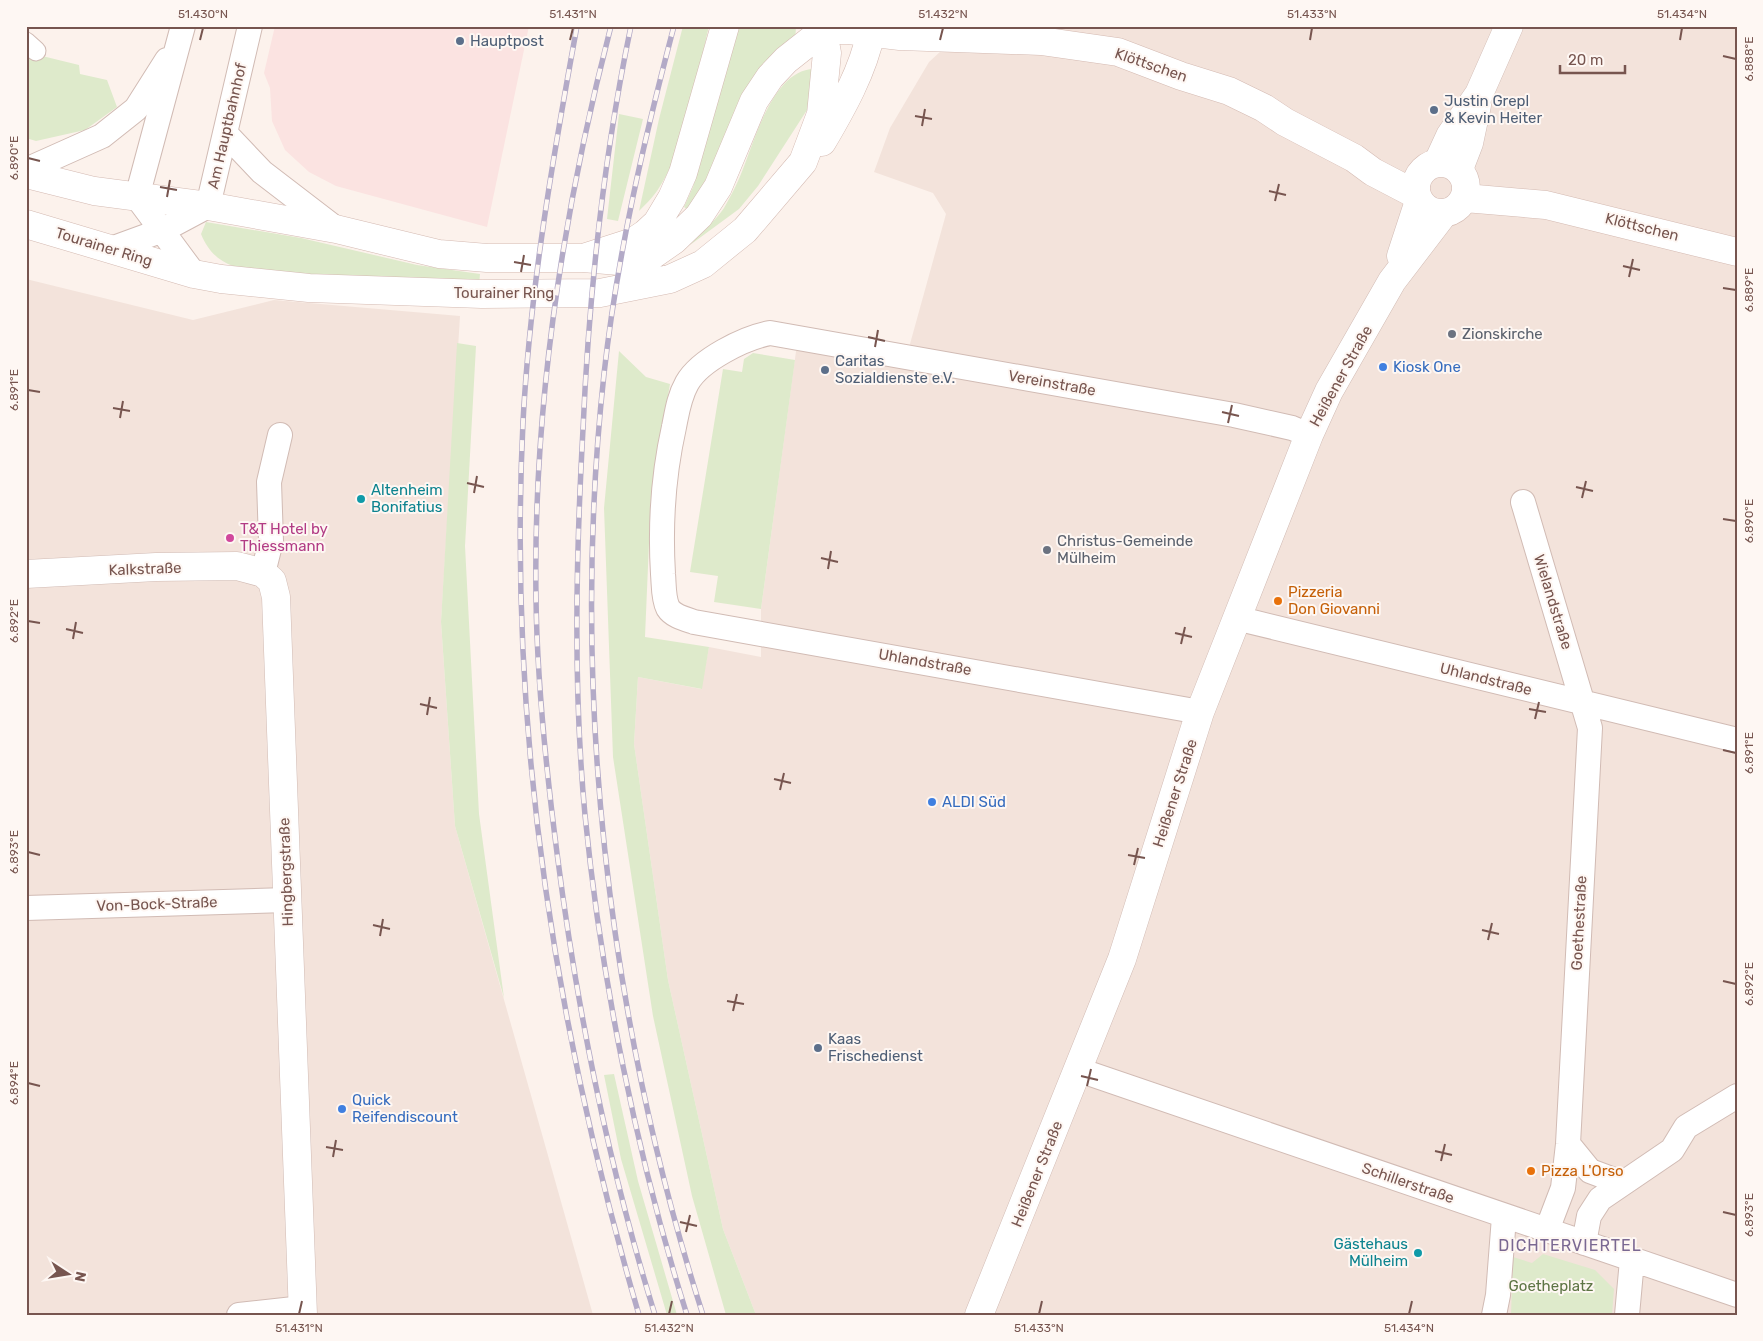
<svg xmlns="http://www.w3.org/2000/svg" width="1763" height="1341" font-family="Rubik,sans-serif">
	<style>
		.residential { fill: #f3e3db }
		.commercial { fill: #fbe3e1 }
		.green { fill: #deeacb }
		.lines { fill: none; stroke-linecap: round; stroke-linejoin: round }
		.pedestrian-casing { stroke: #d1bbb4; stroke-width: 21 }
		.minor-casing { stroke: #d1bbb4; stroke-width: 26 }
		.tertiary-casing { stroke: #d1bbb4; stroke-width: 29 }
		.secondary-casing { stroke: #d4bab2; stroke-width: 29 }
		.pedestrian { stroke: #fff; stroke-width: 19 }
		.minor { stroke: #fff; stroke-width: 24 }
		.tertiary { stroke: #fff; stroke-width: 28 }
		.secondary { stroke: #fff; stroke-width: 28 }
		.rail-casing { stroke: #b3aac7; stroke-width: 5.5 }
		.rail { stroke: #fef7f3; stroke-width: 4; stroke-dasharray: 11; stroke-linecap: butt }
		.ticks { fill: none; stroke: #77554f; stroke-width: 2 }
		.service-dot { fill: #5c6f8a; stroke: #fef7f3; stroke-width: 2 }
		.worship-dot { fill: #6b7280; stroke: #fef7f3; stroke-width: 2 }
		.shop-dot { fill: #3f7fe0; stroke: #fef7f3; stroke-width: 2 }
		.culture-dot { fill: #0f9aa8; stroke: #fef7f3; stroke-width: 2 }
		.hotel-dot { fill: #d1479c; stroke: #fef7f3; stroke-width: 2 }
		.food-dot { fill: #e8710a; stroke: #fef7f3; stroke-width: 2 }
		.labels { text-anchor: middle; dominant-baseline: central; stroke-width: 4; stroke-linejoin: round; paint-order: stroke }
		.service-label { font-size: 15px; fill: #4e5e75; stroke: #fef7f3; text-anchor: start }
		.street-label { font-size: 15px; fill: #77554f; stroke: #fef7f3 }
		.worship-label { font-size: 15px; fill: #5b616d; stroke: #fef7f3; text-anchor: start }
		.shop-label { font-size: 15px; fill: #366cbe; stroke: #fef7f3; text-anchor: start }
		.culture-label { font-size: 15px; fill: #0d838f; stroke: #fef7f3; text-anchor: start }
		.hotel-label { font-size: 15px; fill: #b23c85; stroke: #fef7f3; text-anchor: start }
		.food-label { font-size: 15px; fill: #c56008; stroke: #fef7f3; text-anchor: start }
		.park-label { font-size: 15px; fill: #5e7545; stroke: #fef7f3 }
		.neighbourhood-label { font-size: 16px; letter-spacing: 1px; fill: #7a6892; stroke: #fef7f3 }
		.neatline { fill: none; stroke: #77554f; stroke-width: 2 }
		.ticks-label { font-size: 12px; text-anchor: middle; fill: #77554f }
	</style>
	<rect width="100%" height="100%" fill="#fcf2ec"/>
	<!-- residential -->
	<path class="residential" d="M945 26H1737V1315H756L723 1229 668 980 634 744 638 677 701 689 709 647 761 657V609L797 344 905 362 946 214 933 193 874 172 890 128 929 62 941 51Z
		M26 279 193 320 274 300 460 316 441 622 455 826 593 1315H26Z"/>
	<!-- commercial -->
	<path class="commercial" d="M275 26H529L487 227 336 186 309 172 285 150 272 121 270 88 264 73Z"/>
	<!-- green -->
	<path class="green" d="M683 26H709C697 76 686 149 657 191 652 198 645 205 639 211L659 119Z
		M737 26H796L795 45 691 212 684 207 693 187Z
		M26 49 34 54 79 65 80 74 107 80 117 107 85 130 36 141 26 138Z
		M814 69 813 90 807 110 758 186 739 209 690 245C699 234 717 219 724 208 729 199 734 190 738 181 753 149 770 70 814 69Z
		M619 114 643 119 618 221 607 219Z
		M206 222 301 238 417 265 480 274 479 285 259 272C231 268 212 261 201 234Z
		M457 343 476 346 465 546 479 814 504 998 455 826 441 622Z
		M619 351 646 377 670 384 651 496 645 637 709 647 702 689 638 677 634 744 668 980 723 1229 756 1315H726L692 1196 653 1016 613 757 604 508Z
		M753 353 795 360 761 609 714 602 718 576 690 572 723 369 742 372 744 359Z
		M614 1074 638 1181 677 1315H667L621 1159 604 1075Z
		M1543 1254 1595 1270 1614 1289 1612 1315H1511L1513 1257 1532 1263Z"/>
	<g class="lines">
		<defs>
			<path id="pedestrian" d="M26 42 36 51"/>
			<path id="minor" d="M183 26 137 197 194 274
				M225 133 262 172 335 228
				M26 170 102 136 136 109 167 60
				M111 249 163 230 208 206 250 26
				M1523 502 1590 728 1568 1144 1563 1188 1547 1230
				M263 573 271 541 269 482 280 435
				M1236 618 1737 740
				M1200 712 694 622C685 619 673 616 668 608 663 598 664 584 663 574 660 524 663 476 674 427 677 412 679 397 687 383 700 360 744 338 770 333L1234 415 1292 428 1309 435
				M26 908 287 900
				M1079 1070 1737 1295
				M1568 1144 1590 1171 1622 1183
				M1584 1243 1589 1216 1600 1199 1672 1150 1686 1127 1737 1096
				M239 1315 303 1308
				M1494 1315 1498 1295 1504 1217
				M1627 1315 1632 1260"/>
			<path id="tertiary" d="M1438 162 1450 136 1479 94 1509 26
				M1459 169 1469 143 1477 105
				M1401 256 1419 201
				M26 574 156 567 237 566 263 573 272 581 276 597 303 1315
				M979 1315 1122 959 1200 712 1309 435 1329 391 1392 281 1444 213"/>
			<path id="secondary" d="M822 142C842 108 863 71 871 32
				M1416 188a25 25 0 1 1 50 0a25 25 0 1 1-50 0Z
				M26 174 94 191 208 206 336 229 439 254 487 258H583L633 242 645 234 657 223 672 198 683 173 725 26
				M1465 198 1546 205 1737 252
				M26 224 194 274 221 279 309 288 482 294 600 293 670 279 703 264 745 230 803 162 821 114 827 53 822 26
				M583 258 619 261 651 256 674 240 699 216 718 187 754 101 770 77 786 60 824 30H849L900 36 1041 41 1118 52 1181 76 1229 91 1264 108 1285 122 1354 158 1373 172 1417 195"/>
		</defs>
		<!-- pedestrian casing -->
		<use href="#pedestrian" class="pedestrian-casing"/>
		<!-- minor casing -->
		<use href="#minor" class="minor-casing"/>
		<!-- tertiary casing -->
		<use href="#tertiary" class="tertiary-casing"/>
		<!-- secondary casing -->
		<use href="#secondary" class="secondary-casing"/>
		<!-- pedestrian -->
		<use href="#pedestrian" class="pedestrian"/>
		<!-- minor -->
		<use href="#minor" class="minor"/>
		<!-- tertiary -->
		<use href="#tertiary" class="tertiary"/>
		<!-- secondary -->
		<use href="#secondary" class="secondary"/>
		<defs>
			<path id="rail" d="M577 26C553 157 530 289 523 422 508 725 554 1025 639 1315
				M611 26C563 211 533 406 536 598 537 683 546 768 557 853 577 1010 608 1164 655 1315
				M631 26C603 160 589 293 583 429 576 557 573 687 585 815 601 979 637 1157 687 1315
				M674 26C644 140 617 256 604 374 570 686 607 1016 703 1315"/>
		</defs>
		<!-- rail casing -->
		<use href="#rail" class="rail-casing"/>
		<!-- rail -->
		<use href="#rail" class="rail"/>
	</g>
	<!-- ticks -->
	<path class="ticks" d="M200 40 203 28M570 40 573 28M940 40 943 28M1310 40 1312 28M1680 40 1682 28M1723 56 1736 59M915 116 932 119M922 126 925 109M28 158 40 161M160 187 177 190M1269 191 1286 195M167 197 170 180M1275 201 1279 184M514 262 531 265M1623 266 1640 270M521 272 524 255M1629 277 1633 259M1723 288 1736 290M868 337 885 341M875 347 878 330M28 390 40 392M113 408 130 411M1222 412 1239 416M120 418 123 401M1228 423 1232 405M467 483 484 487M1576 487 1593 491M474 493 477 476M1582 498 1586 481M1723 519 1736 521M821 558 838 562M828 569 831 551M28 621 40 623M66 629 83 633M1175 633 1192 637M73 639 76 622M1181 644 1185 627M420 704 437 708M1529 709 1546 712M427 715 430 697M1535 719 1539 702M1723 750 1736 753M774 779 791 783M780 790 784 773M28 852 40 855M1128 855 1145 858M1134 865 1138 848M373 925 390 929M1482 930 1499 934M380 936 383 919M1488 940 1492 923M1723 981 1736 984M727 1001 744 1004M733 1011 737 994M1081 1076 1098 1080M28 1083 40 1086M1087 1086 1091 1069M326 1147 343 1150M1435 1151 1452 1155M333 1157 336 1140M1441 1161 1445 1144M1723 1212 1736 1215M680 1222 697 1226M686 1232 690 1215M299 1314 302 1301M669 1314 672 1301M1039 1314 1042 1301M1409 1314 1412 1301"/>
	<!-- markers -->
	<g class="service-dot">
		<circle cx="460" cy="41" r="5"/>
		<circle cx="1434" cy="110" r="5"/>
		<circle cx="825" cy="370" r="5"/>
		<circle cx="818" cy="1048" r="5"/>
	</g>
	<g class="worship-dot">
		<circle cx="1452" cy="334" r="5"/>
		<circle cx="1047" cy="550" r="5"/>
	</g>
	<g class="shop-dot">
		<circle cx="1383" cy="367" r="5"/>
		<circle cx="932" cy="802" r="5"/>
		<circle cx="342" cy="1109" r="5"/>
	</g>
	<g class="culture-dot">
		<circle cx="361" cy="499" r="5"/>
		<circle cx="1418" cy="1253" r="5"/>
	</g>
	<circle class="hotel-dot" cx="230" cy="538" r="5"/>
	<g class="food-dot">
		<circle cx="1278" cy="601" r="5"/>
		<circle cx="1531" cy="1171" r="5"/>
	</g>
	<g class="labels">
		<!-- service labels -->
		<g class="service-label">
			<text x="470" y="41">Hauptpost</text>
			<text x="1444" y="101">Justin Grepl<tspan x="1444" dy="17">&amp; Kevin Heiter</tspan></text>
			<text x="835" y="361">Caritas<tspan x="835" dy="17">Sozialdienste e.V.</tspan></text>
			<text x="828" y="1039">Kaas<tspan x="828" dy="17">Frischedienst</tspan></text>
		</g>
		<!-- street labels -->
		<g class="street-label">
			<text transform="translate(1151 65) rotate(19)">Klöttschen</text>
			<text transform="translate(227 126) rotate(-77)">Am Hauptbahnhof</text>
			<text transform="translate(1642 227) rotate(14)">Klöttschen</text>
			<text transform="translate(104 247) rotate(17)">Tourainer Ring</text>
			<text x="504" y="293">Tourainer Ring</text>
			<text transform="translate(1341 376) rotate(-61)">Heißener Straße</text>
			<text transform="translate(1052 383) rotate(10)">Vereinstraße</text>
			<text transform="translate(145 569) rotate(-2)">Kalkstraße</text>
			<text transform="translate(1553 602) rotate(73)">Wielandstraße</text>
			<text transform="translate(925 662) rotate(10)">Uhlandstraße</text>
			<text transform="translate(1486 679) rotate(14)">Uhlandstraße</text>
			<text transform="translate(1175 793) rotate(-72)">Heißener Straße</text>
			<text transform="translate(286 872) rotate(-92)">Hingbergstraße</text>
			<text transform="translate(157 904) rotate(-2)">Von-Bock-Straße</text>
			<text transform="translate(1579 923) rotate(-87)">Goethestraße</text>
			<text transform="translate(1037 1174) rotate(-68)">Heißener Straße</text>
			<text transform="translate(1408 1183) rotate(19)">Schillerstraße</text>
		</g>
		<!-- worship labels -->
		<g class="worship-label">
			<text x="1462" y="334">Zionskirche</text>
			<text x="1057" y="541">Christus-Gemeinde<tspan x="1057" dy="17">Mülheim</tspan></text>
		</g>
		<!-- shop labels -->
		<g class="shop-label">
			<text x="1393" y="367">Kiosk One</text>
			<text x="942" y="802">ALDI Süd</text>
			<text x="352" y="1100">Quick<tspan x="352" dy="17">Reifendiscount</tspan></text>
		</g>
		<!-- culture labels -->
		<g class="culture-label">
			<text x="371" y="490">Altenheim<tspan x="371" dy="17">Bonifatius</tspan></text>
			<text x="1408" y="1244" text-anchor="end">Gästehaus<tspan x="1408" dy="17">Mülheim</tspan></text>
		</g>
		<!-- hotel labels -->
		<g class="hotel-label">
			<text x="240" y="529">T&amp;T Hotel by<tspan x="240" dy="17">Thiessmann</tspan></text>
		</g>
		<!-- food labels -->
		<g class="food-label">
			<text x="1288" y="592">Pizzeria<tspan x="1288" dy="17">Don Giovanni</tspan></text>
			<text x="1541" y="1171">Pizza L'Orso</text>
		</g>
		<!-- park labels -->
		<g class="park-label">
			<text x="1551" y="1286">Goetheplatz</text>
		</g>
		<!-- neighbourhood labels -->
		<g class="neighbourhood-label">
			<text x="1570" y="1245">DICHTERVIERTEL</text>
		</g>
	</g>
	<!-- border -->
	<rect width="1763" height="1341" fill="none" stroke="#fef7f3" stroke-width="55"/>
	<!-- north arrow -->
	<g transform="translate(68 1274) rotate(102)" stroke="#fef7f3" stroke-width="4" paint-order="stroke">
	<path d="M0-4L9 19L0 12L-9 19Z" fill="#77554f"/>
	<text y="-8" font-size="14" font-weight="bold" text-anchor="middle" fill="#77554f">N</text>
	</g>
	<!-- scale -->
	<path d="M1560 65v8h65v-8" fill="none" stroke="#77554f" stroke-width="2.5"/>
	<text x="1568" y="65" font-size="15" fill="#77554f" stroke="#fef7f3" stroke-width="4" paint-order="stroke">20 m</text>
	<rect x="28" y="28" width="1708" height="1286" class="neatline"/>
	<g class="ticks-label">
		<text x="203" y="18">51.430°N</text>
		<text x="573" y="18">51.431°N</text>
		<text x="943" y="18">51.432°N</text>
		<text x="1312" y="18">51.433°N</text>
		<text x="1682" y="18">51.434°N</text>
		<text transform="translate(1749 59) rotate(-90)" y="4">6.888°E</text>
		<text transform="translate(14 158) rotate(-90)" y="4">6.890°E</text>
		<text transform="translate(1749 290) rotate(-90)" y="4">6.889°E</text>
		<text transform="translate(14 390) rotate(-90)" y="4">6.891°E</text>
		<text transform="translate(1749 521) rotate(-90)" y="4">6.890°E</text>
		<text transform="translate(14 621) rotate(-90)" y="4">6.892°E</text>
		<text transform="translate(1749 753) rotate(-90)" y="4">6.891°E</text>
		<text transform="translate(14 852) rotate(-90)" y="4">6.893°E</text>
		<text transform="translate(1749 984) rotate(-90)" y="4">6.892°E</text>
		<text transform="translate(14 1083) rotate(-90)" y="4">6.894°E</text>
		<text transform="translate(1749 1215) rotate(-90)" y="4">6.893°E</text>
		<text x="299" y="1332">51.431°N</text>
		<text x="669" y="1332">51.432°N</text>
		<text x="1039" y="1332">51.433°N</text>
		<text x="1409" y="1332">51.434°N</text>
	</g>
</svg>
